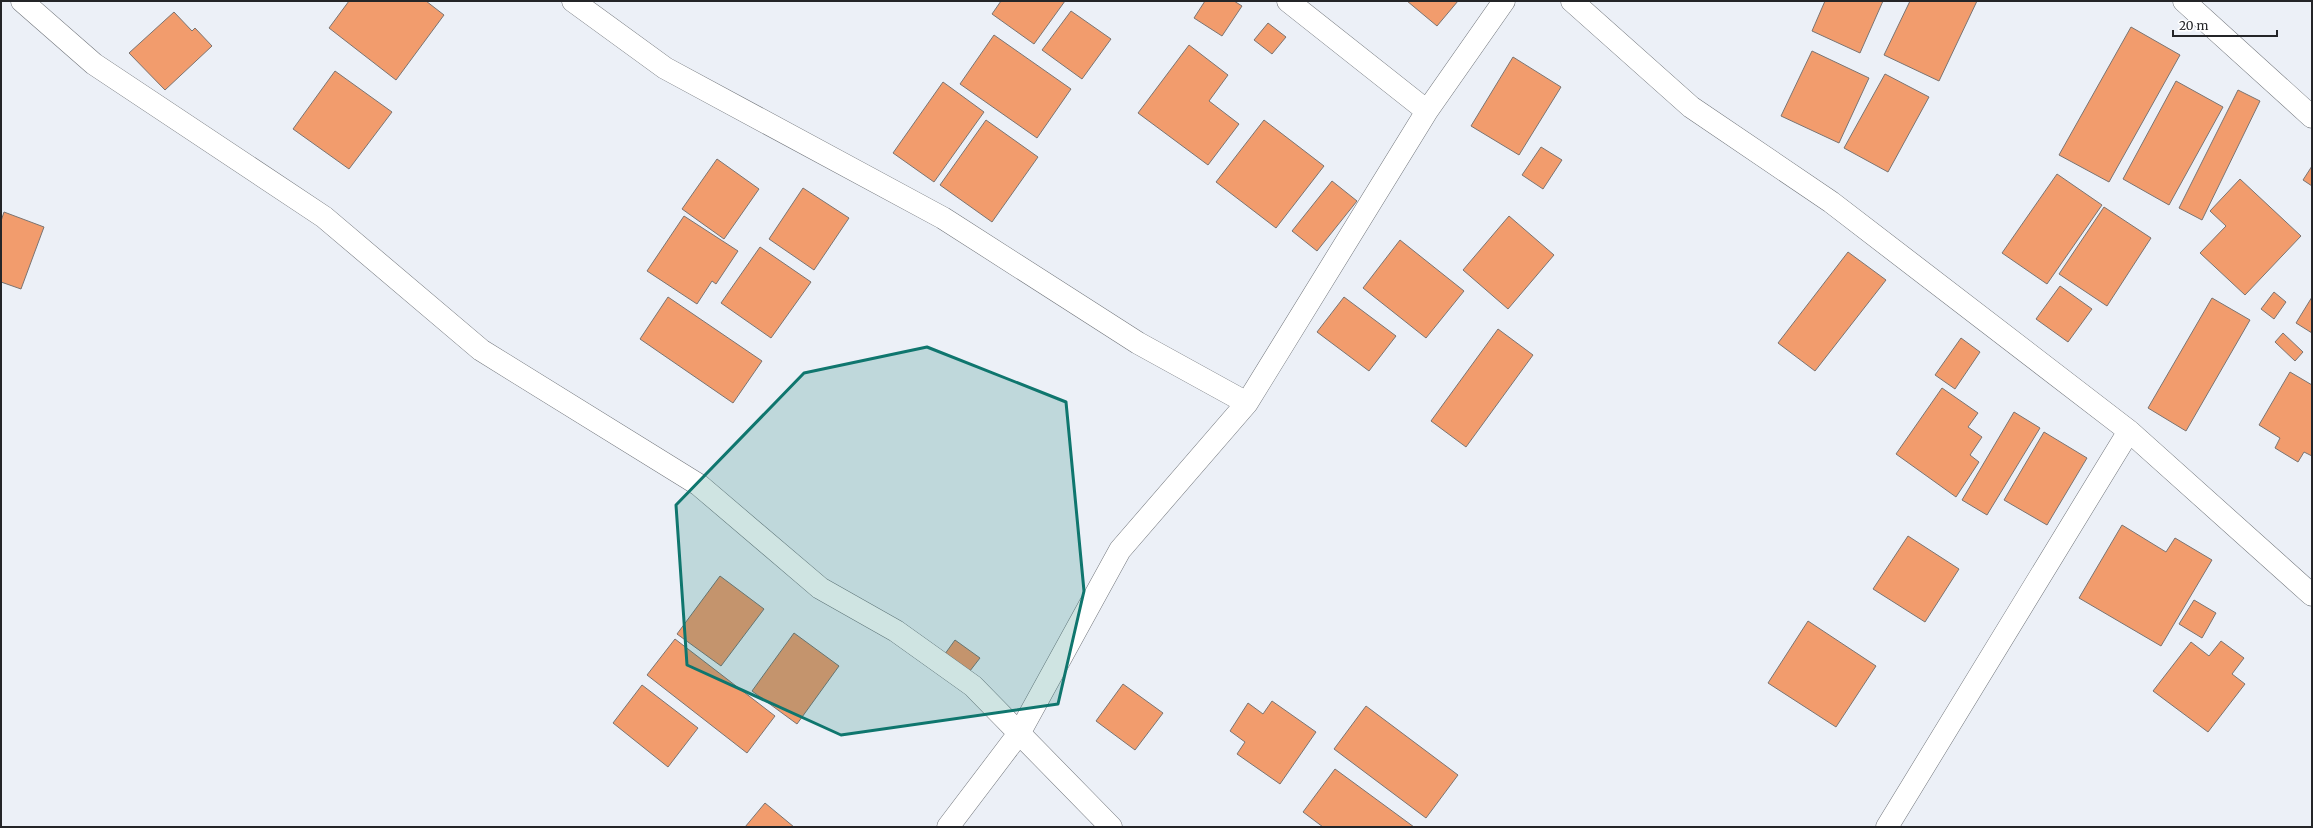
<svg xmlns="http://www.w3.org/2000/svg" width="2313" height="828" font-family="Merriweather,serif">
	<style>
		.building { fill: #f29c6d; stroke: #7b7471 }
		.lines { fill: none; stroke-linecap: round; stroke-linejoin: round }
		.street-casing { stroke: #71757b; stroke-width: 23 }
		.street { stroke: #fff; stroke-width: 22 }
		.marked { fill: #0f766e; fill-opacity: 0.2; stroke: #0f766e; stroke-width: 3; stroke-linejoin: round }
	</style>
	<rect width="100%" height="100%" fill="#ecf0f7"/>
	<!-- building -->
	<path class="building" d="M349 1H426L444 15 396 80 329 28Z
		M1001 1H1065L1034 44 992 14Z
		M1205 1H1234L1242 6 1222 36 1194 18Z
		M1407 1H1458L1437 26Z
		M1825 1H1883L1860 53 1812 31Z
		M1910 1H1977L1939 81 1884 55Z
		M1071 11 1111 39 1082 79 1042 50Z
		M174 12 192 31 195 28 212 46 165 90 129 53Z
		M1268 23 1286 37 1272 54 1254 40Z
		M2131 27 2180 55 2109 182 2059 155Z
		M994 35 1071 89 1037 138 960 84Z
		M1189 45 1228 75 1209 101 1239 124 1208 165 1138 113Z
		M1812 51 1869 78 1839 143 1781 116Z
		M1513 57 1561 87 1519 155 1471 126Z
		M335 71 392 112 349 169 293 129Z
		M1885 74 1929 97 1888 172 1844 148Z
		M2176 81 2223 107 2169 205 2123 179Z
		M943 82 984 112 934 182 893 153Z
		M2238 90 2260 101 2202 220 2179 208Z
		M986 120 1038 157 992 222 940 185Z
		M1264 120 1324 166 1276 228 1216 182Z
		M1541 147 1562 160 1543 189 1522 175Z
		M717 159 759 189 724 239 682 209Z
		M2312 166V186L2303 180Z
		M2057 174 2102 205 2047 284 2002 253Z
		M2240 179 2301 236 2245 295 2200 253 2226 226 2210 211Z
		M1332 181 1357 201 1317 251 1292 231Z
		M803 188 849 218 814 270 769 239Z
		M2104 207 2151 238 2107 306 2059 274Z
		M4 212 44 227 21 289 1 282V221Z
		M684 216 738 251 716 284 712 281 697 304 647 271Z
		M1509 216 1554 255 1508 309 1463 270Z
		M1400 240 1464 291 1426 338 1363 288Z
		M760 247 811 282 771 338 721 303Z
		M1848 252 1886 280 1815 371 1778 343Z
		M2060 286 2092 309 2068 342 2036 319Z
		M2274 292 2286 302 2274 319 2261 309Z
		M668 297 762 361 733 403 640 339Z
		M1344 297 1396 336 1369 371 1317 332Z
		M2312 297V333L2296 323Z
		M2212 298 2250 320 2186 431 2148 408Z
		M1498 329 1533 355 1466 447 1431 421Z
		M2283 333 2303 352 2295 361 2275 342Z
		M1961 338 1980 352 1955 389 1935 375Z
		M2290 372 2312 385V456L2304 452 2298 462 2275 448 2280 438 2259 425Z
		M1942 388 1978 413 1968 427 1982 437 1970 455 1979 462 1956 497 1896 454Z
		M2014 412 2040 428 1987 515 1962 500Z
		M2044 432 2087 458 2047 525 2004 500Z
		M2122 525 2166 552 2175 538 2212 560 2161 646 2079 598Z
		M1908 536 1959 569 1925 622 1873 589Z
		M720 576 764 609 721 666 677 634Z
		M2194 600 2216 613 2202 638 2179 624Z
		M1808 621 1876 666 1836 727 1768 683Z
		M794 633 839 666 797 724 752 691Z
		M675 639 775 716 747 753 647 675Z
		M955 640 980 658 966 676 942 658Z
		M2221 641 2244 658 2232 674 2245 684 2208 732 2153 691 2191 642 2209 656Z
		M1123 684 1163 713 1135 750 1096 721Z
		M642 685 698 728 668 767 613 723Z
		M1272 701 1316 732 1280 784 1237 754 1245 742 1230 731 1248 703 1263 714Z
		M1366 706 1458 775 1426 818 1334 749Z
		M1335 769 1414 827H1323L1303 812Z
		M765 803 794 827H745Z"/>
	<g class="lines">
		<defs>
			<path id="street" d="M22 1 94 64 324 217 481 350 699 485 820 588 896 631 973 686 1111 827
				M573 1 665 68 943 218 1138 343 1247 403
				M1288 1 1427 111
				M1572 1 1691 107 1831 202 2129 431 2312 595
				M2184 1 2312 117
				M948 827 1020 732 1120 550 1247 403 1427 111 1504 1
				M1887 827 2129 431"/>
		</defs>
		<!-- street casing -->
		<use href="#street" class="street-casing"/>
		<!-- street -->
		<use href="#street" class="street"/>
	</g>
	<!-- marked area -->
	<path class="marked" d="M927 347 1066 402 1084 591 1058 704 841 735 687 665 676 505 804 373Z"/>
	<!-- border -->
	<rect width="2313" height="828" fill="none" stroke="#242528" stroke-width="4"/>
	<!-- scale -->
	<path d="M2173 30v6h104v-6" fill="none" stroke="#242528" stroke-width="2"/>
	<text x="2179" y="30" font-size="12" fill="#242528" stroke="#ffffff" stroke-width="3" paint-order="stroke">20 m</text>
</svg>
